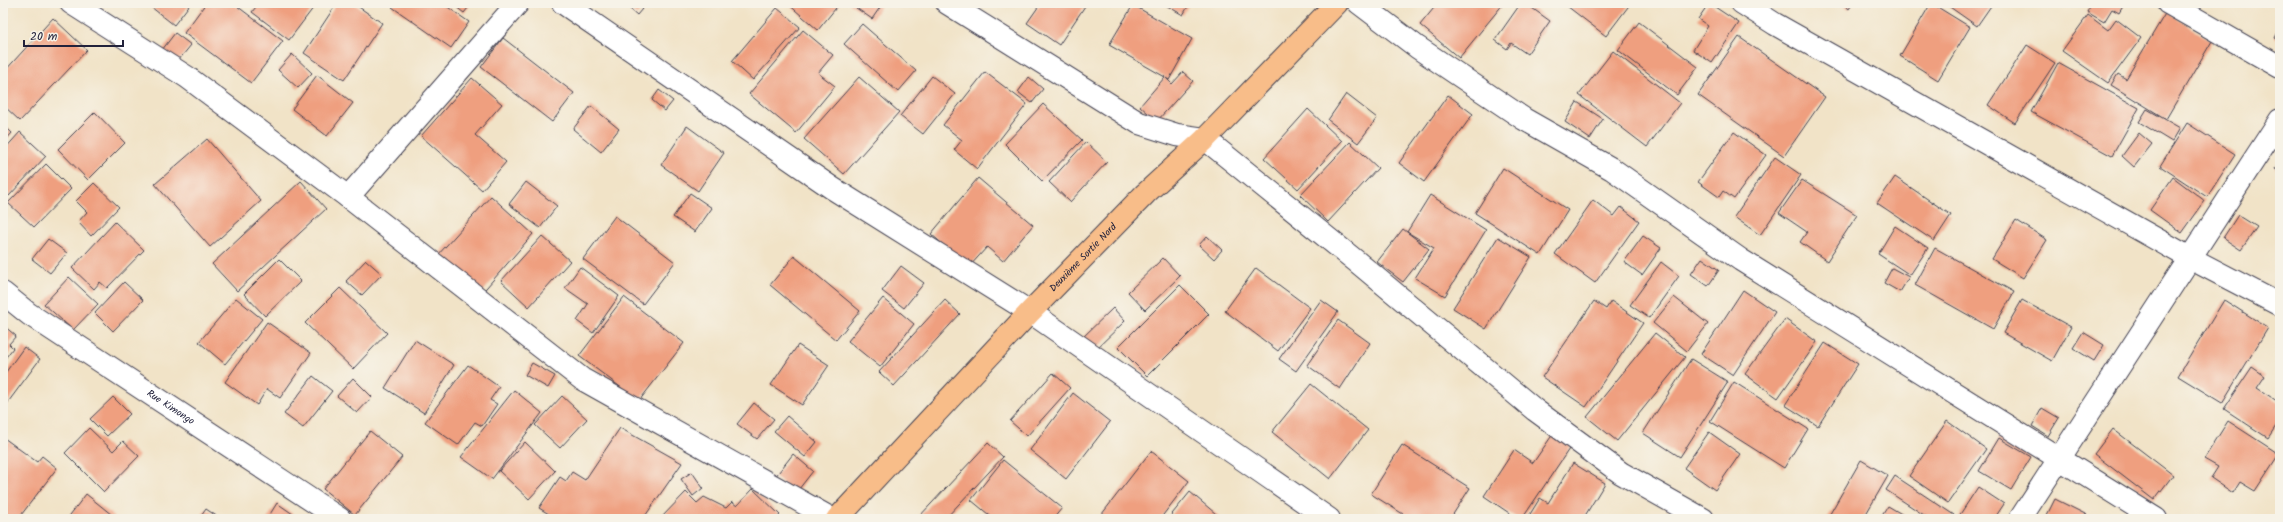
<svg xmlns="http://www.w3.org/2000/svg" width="2283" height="522" font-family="Kalam,sans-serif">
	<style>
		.building { fill: #ef9f7f }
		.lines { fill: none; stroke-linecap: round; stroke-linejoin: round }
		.street-casing { stroke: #413f50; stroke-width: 24 }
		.primary-casing { stroke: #413f50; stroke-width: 24 }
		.street { stroke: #fff; stroke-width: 22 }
		.primary { stroke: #f8bd89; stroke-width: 22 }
		.labels { text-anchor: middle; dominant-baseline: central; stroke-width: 4; stroke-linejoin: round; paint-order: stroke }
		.street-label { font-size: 10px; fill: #22223b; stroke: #f7f3e8 }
	</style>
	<rect width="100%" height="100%" fill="#f7f3e8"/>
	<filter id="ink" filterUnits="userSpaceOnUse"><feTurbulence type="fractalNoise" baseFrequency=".025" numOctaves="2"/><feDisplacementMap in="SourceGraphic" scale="8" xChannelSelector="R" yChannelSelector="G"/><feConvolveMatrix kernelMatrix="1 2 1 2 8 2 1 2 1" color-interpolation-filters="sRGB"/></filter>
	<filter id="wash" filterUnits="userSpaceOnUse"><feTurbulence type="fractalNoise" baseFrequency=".012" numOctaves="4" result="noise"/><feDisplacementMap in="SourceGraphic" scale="16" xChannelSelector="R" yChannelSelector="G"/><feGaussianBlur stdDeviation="0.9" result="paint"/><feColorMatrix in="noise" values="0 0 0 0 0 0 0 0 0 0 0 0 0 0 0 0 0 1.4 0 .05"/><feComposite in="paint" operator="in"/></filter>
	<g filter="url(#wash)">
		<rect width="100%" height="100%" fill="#f1e3c7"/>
		<g id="blocks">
			<!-- building -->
			<path class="building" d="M146 3H191L174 25Z
				M206 3H233L283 41 251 83 184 33Z
				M259 3H317L289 40 252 12Z
				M337 3H353L382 23 344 80 304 53Z
				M395 3H442L469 22 451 48 392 7Z
				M451 3H472L464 13Z
				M623 3H647L637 15Z
				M787 3H840L818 30Z
				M849 3H883L872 19Z
				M1041 3H1087L1059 45 1027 23Z
				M1162 3H1190L1183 15Z
				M1438 3H1504L1459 58 1420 25Z
				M1521 3H1525L1550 21 1527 54 1511 43 1507 49 1495 40Z
				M1563 3H1631L1606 36Z
				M1709 3 1739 23 1712 63 1693 50 1708 26 1698 19Z
				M1842 3H1853L1849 9Z
				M1931 3 1970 27 1938 80 1900 56Z
				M1948 3H1993L1977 26 1947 5Z
				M2092 3H2125L2119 13 2112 9 2104 22 2087 12Z
				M1133 5 1192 39 1169 80 1166 78 1172 84 1183 72 1193 81 1157 121 1140 106 1165 77 1109 45Z
				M777 8 800 27 753 80 732 61Z
				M2166 12 2212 41 2166 119 2111 85 2118 74 2126 79Z
				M2088 15 2108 30 2116 19 2141 38 2108 83 2062 51Z
				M53 18 87 50 20 121 3 105V73Z
				M1639 22 1698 67 1677 95 1618 50Z
				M862 24 916 71 898 92 844 44Z
				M2280 28V41L2275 38Z
				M803 30 833 55 818 73 835 86 796 133 749 94Z
				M175 33 191 45 178 61 162 50Z
				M1739 37 1825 97 1784 156 1698 95Z
				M503 38 574 93 552 122 481 67Z
				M2027 45 2055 63 2015 123 1988 105Z
				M1613 51 1680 103 1647 147 1579 95Z
				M292 54 312 73 298 88 278 70Z
				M2058 63 2139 108 2112 156 2031 112Z
				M985 72 1027 104 977 169 954 150 962 140 943 125Z
				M317 75 353 103 327 136 292 109Z
				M932 76 955 94 923 134 900 116Z
				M859 77 899 112 844 174 804 139Z
				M1029 77 1043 89 1032 103 1018 92Z
				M472 78 502 104 475 135 506 162 482 190 421 136Z
				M659 90 673 101 665 111 652 100Z
				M1346 94 1377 118 1358 143 1328 120Z
				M1448 95 1473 114 1424 182 1399 163Z
				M1577 102 1603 119 1590 139 1565 122Z
				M1043 104 1082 140 1042 181 1005 144Z
				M591 106 619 129 601 152 573 129Z
				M1308 109 1342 141 1298 189 1264 158Z
				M2147 109 2180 128 2172 142 2139 122Z
				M95 112 125 143 88 180 58 149Z
				M2187 123 2235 154 2207 197 2160 166Z
				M3 124 12 133 3 143Z
				M687 126 724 153 698 191 661 165Z
				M20 132 46 156 9 196 3 191V151Z
				M1734 132 1766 155 1734 199 1723 191 1719 197 1698 182Z
				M2139 133 2152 144 2134 167 2122 156Z
				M207 139 261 201 210 247 155 184Z
				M1086 142 1107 162 1070 202 1049 182Z
				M1350 142 1378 168 1328 222 1300 195Z
				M1775 157 1801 175 1760 235 1734 217Z
				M2280 160V172L2275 169Z
				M46 164 71 189 34 227 8 203Z
				M1503 168 1568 210 1540 255 1475 213Z
				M1895 177 1951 215 1934 241 1877 203Z
				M2173 177 2205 201 2182 233 2150 210Z
				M978 178 1033 225 1003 261 987 247 969 267 931 234Z
				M1802 180 1857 215 1827 261 1800 242 1807 232 1779 213Z
				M301 181 326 209 237 291 212 264Z
				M526 182 557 206 540 228 509 204Z
				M94 183 119 207 91 236 78 222 87 212 76 201Z
				M690 193 712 208 695 232 673 217Z
				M1430 195 1486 230 1445 296 1415 278 1434 248 1407 232Z
				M491 196 533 234 480 295 437 256Z
				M1593 200 1614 216 1621 207 1639 221 1595 283 1555 254Z
				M2238 215 2257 227 2241 250 2223 238Z
				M615 216 675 262 643 304 583 259Z
				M2016 220 2047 240 2023 278 1992 259Z
				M115 222 144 250 107 288 100 282 94 289 72 268Z
				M1895 226 1928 248 1910 275 1878 254Z
				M1403 229 1429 249 1403 282 1377 262Z
				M542 236 570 261 529 307 501 281Z
				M1207 236 1222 250 1214 259 1199 245Z
				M1643 236 1661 248 1642 275 1624 262Z
				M1498 237 1531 257 1486 329 1453 308Z
				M48 239 67 253 50 273 32 259Z
				M1935 248 2014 292 1993 329 1915 285Z
				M794 256 860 311 836 340 770 285Z
				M1163 258 1180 276 1145 310 1128 292Z
				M1702 258 1719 270 1708 286 1691 274Z
				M279 259 301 281 265 316 244 294Z
				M366 260 382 274 362 295 346 281Z
				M1661 262 1679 276 1649 318 1630 305Z
				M901 266 924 283 904 308 882 291Z
				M580 267 619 296 593 333 577 321 588 304 565 288Z
				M1256 268 1310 308 1278 351 1225 311Z
				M1892 268 1909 277 1900 292 1884 283Z
				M69 277 98 304 73 330 44 304Z
				M124 282 143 300 113 331 95 313Z
				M1180 285 1209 314 1147 376 1118 347Z
				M340 288 387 333 353 369 305 323Z
				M1743 290 1775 312 1733 375 1701 354Z
				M624 297 684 343 639 401 579 356Z
				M1674 297 1708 324 1687 351 1653 323Z
				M236 298 262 319 225 364 199 342Z
				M883 298 914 324 880 367 848 341Z
				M945 300 960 314 894 386 879 372Z
				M1321 300 1338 312 1296 371 1279 359Z
				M2022 300 2071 327 2052 361 2003 333Z
				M2224 300 2268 328 2222 403 2178 376Z
				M1594 301 1606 309 1611 301 1643 323 1586 407 1542 377Z
				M1113 308 1125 321 1093 352 1081 339Z
				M1785 319 1817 342 1778 398 1745 374Z
				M1338 320 1370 343 1340 389 1307 365Z
				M267 322 311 353 280 398 267 389 257 405 225 382Z
				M3 325 16 336 9 344 13 348 3 361Z
				M2083 332 2104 345 2094 361 2073 348Z
				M1655 333 1685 357 1617 441 1587 417Z
				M415 340 454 365 424 413 385 388Z
				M1825 343 1858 364 1818 426 1785 405Z
				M798 345 829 365 802 405 771 385Z
				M24 347 40 359 3 409V376Z
				M1691 359 1728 382 1680 457 1643 433Z
				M532 363 555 376 548 388 525 375Z
				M468 365 499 387 490 400 497 404 482 426 475 422 458 445 425 422Z
				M2252 367 2265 376 2257 388 2280 403V420L2268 438 2224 409Z
				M1053 373 1070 388 1027 436 1010 421Z
				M313 376 332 391 303 428 284 414Z
				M353 378 372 397 357 413 337 396Z
				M1734 382 1808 429 1784 468 1710 421Z
				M1311 384 1368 430 1330 479 1272 432Z
				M514 390 542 413 492 479 461 457Z
				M1073 393 1110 422 1066 479 1030 450Z
				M562 396 587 419 560 448 535 425Z
				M113 397 130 414 107 436 90 419Z
				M754 403 774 419 757 439 737 424Z
				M2042 408 2059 418 2048 436 2032 426Z
				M787 416 817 442 805 457 774 431Z
				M1947 421 1986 449 1948 503 1909 476Z
				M2228 421 2279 454 2255 491 2240 482 2233 493 2211 478 2218 467 2204 459Z
				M89 428 113 451 123 441 139 456 104 492 65 453Z
				M620 428 682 463 643 519H557L539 508 560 477 566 481 572 472 585 480Z
				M2113 429 2173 475 2154 500 2094 454Z
				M370 431 402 457 355 515 323 489Z
				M1709 432 1740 454 1715 490 1684 468Z
				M1553 434 1571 446 1522 519H1518L1484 496 1514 450 1533 463Z
				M4 438 37 462 42 456 57 468 18 519H3Z
				M1999 438 2031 457 2011 490 1979 471Z
				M525 442 555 471 529 499 499 471Z
				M988 443 1003 457 945 519H917Z
				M1402 445 1470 488 1450 519H1411L1371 494Z
				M1151 451 1189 481 1160 519H1098Z
				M793 454 813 471 795 494 775 477Z
				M1003 460 1062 508 1053 519H994L971 500Z
				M1861 460 1888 476 1863 519H1827Z
				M1573 463 1605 483 1583 519H1527L1540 498 1548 503Z
				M692 472 703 488 693 496 681 479Z
				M1895 476 1954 515 1951 519H1930L1886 490Z
				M1978 487 2004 504 1994 519H1957Z
				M753 489 780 515 776 519H660L686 492 697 503 704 497 726 508 732 502 737 506Z
				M1190 492 1222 519H1168Z
				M86 494 117 519H67Z
				M2055 499 2087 515 2085 519H2045Z
				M277 503 300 519H267Z
				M1888 506 1910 519H1880Z
				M206 509 221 519H199Z"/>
		</g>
	</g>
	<g filter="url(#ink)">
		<use href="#blocks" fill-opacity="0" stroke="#413f50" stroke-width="1"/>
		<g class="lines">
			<defs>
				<g id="street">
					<path d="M71 3 187 77 348 197 582 379 832 519"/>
					<path d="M563 3 832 188 1030 312 1329 519"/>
					<path d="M947 3 1139 123 1177 135 1205 139 1356 261 1535 410 1621 473 1703 519"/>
					<path d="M1359 3 1417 47 1524 119 1612 169 1741 260 2156 519"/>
					<path d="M1742 3 1775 24 2190 258 2280 305"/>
					<path d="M2168 3 2280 67"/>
					<path d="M348 197 518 3"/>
					<path id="s1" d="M3 293 29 314 340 519"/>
					<path d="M2020 519 2280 120"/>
				</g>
				<g id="primary">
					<path id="s2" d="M837 519 1030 312 1146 193 1205 139 1337 3"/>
				</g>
			</defs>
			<!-- street casing -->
			<use href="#street" class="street-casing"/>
			<!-- primary casing -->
			<use href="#primary" class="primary-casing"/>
			<!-- street -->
			<use href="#street" class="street"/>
			<!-- primary -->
			<use href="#primary" class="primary"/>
		</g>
	</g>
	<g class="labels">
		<!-- street labels -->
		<g class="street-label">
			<text stroke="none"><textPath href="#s2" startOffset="359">Deuxième Sortie Nord</textPath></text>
			<text stroke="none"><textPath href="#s1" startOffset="203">Rue Kimongo</textPath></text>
		</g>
	</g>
	<!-- margin -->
	<rect width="2283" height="522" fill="none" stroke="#f7f3e8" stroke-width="16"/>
	<!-- scale -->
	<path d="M24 40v6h99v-6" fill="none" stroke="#22223b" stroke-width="2"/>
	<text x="30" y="40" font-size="12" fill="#22223b" stroke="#f7f3e8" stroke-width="3" paint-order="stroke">20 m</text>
</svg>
